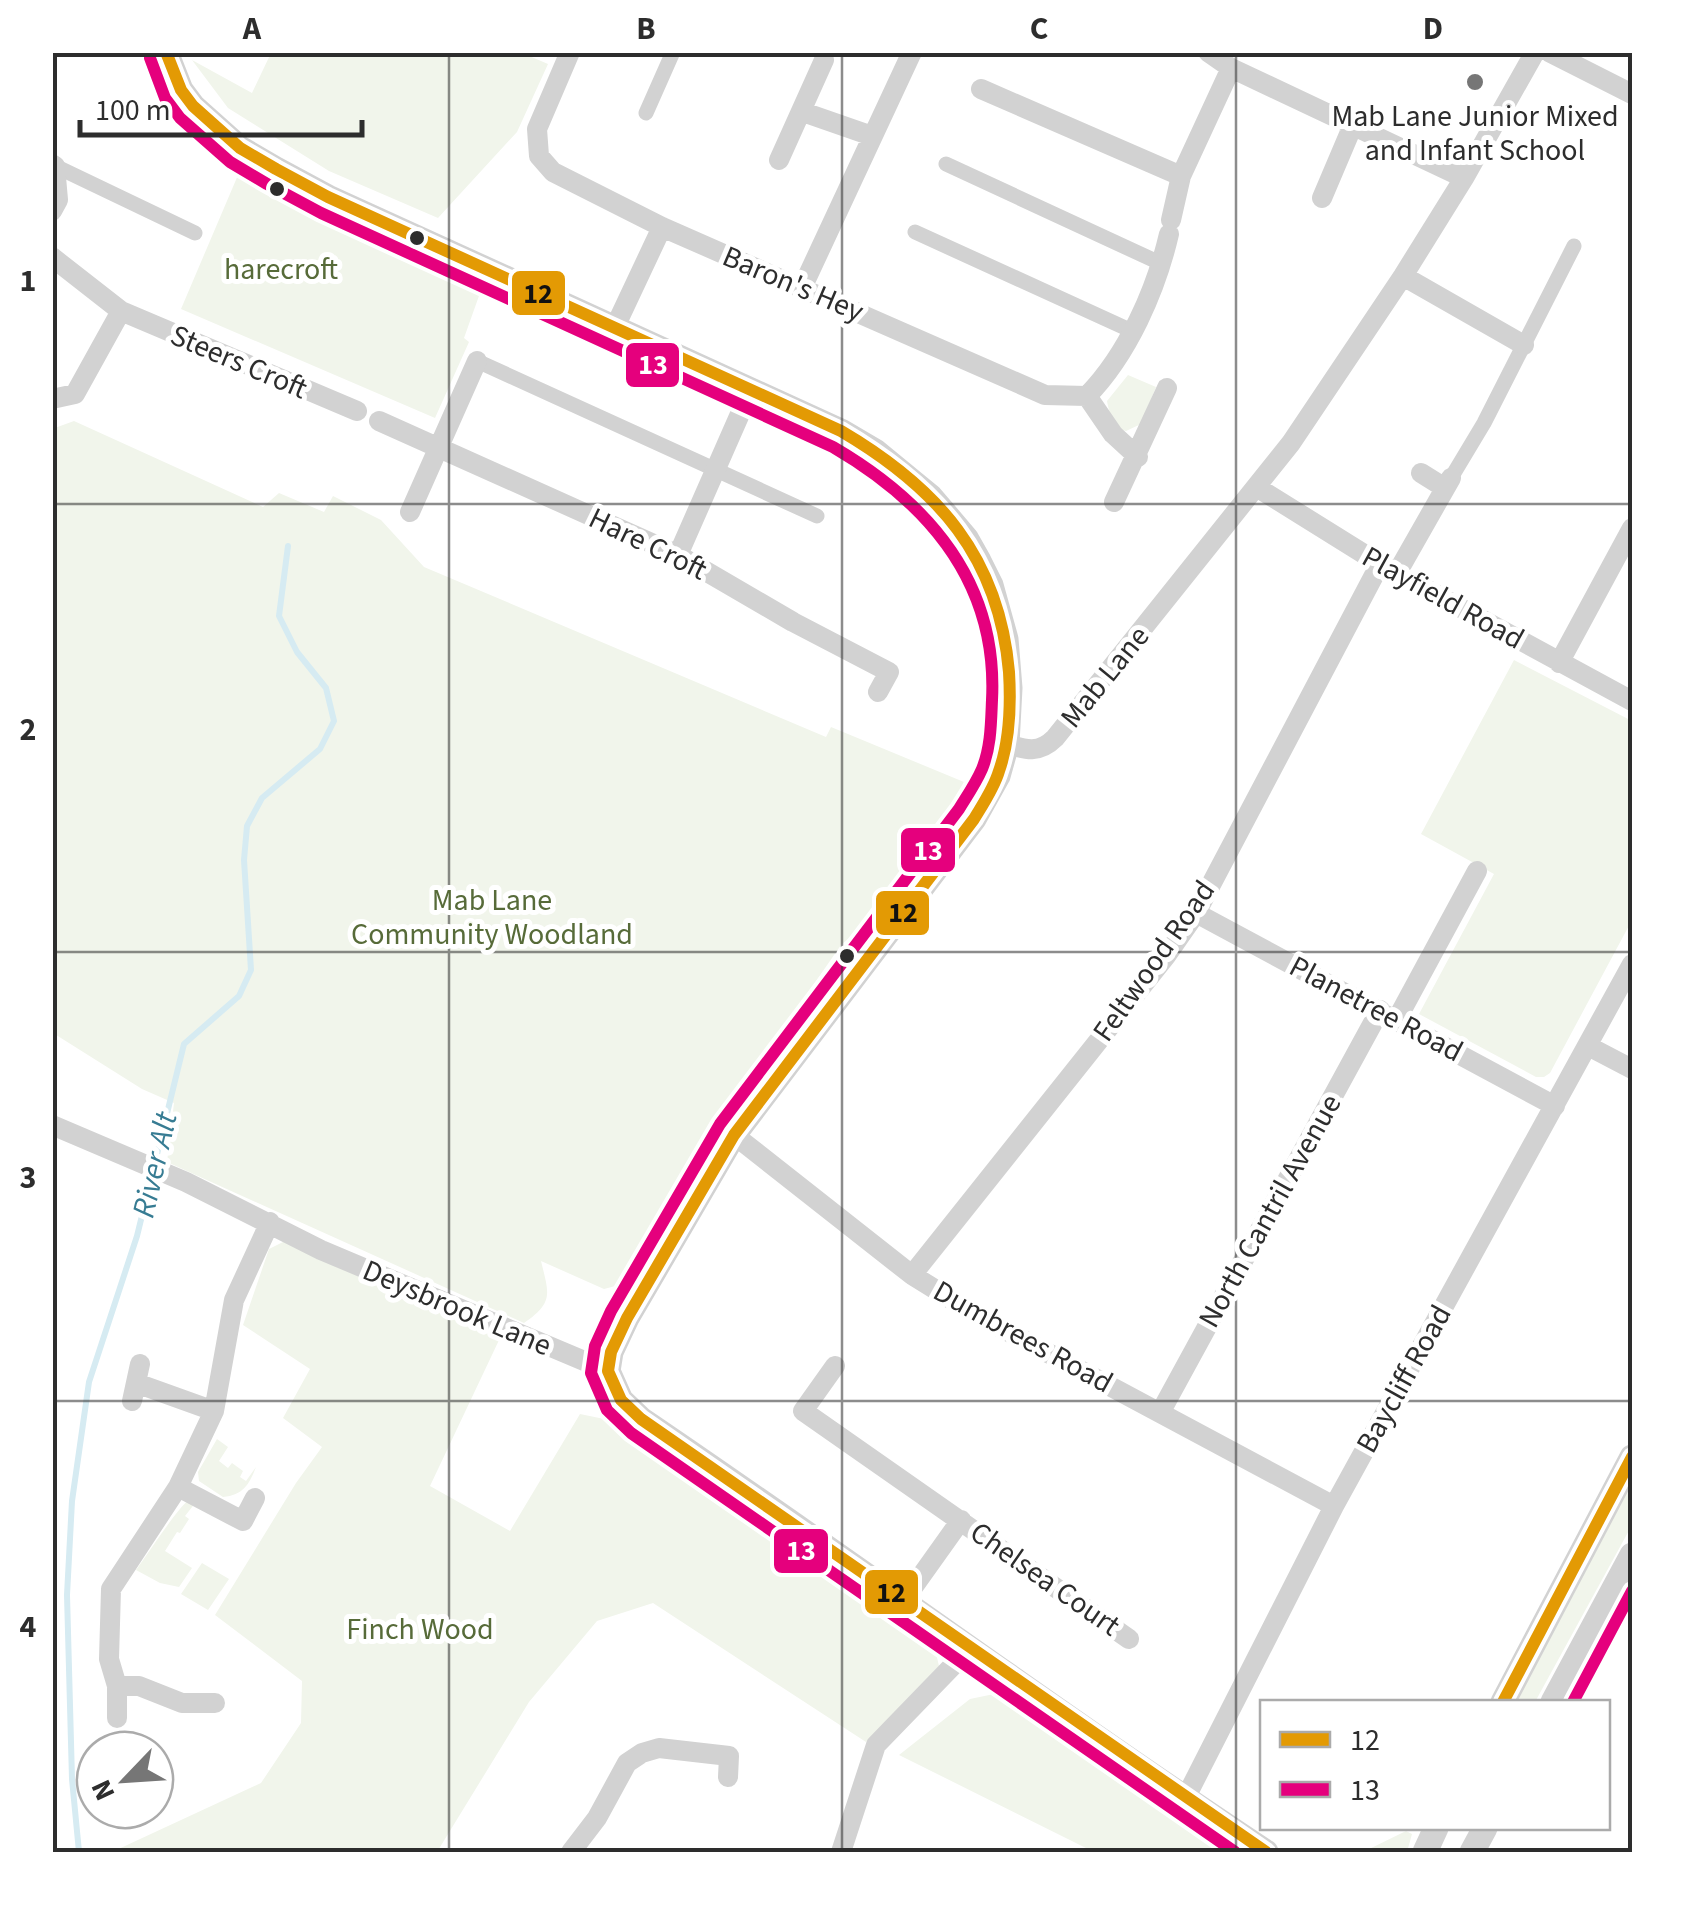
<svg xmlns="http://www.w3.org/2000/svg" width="1685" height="1905" font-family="'Source Sans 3',sans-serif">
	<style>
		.green { fill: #f1f5eb }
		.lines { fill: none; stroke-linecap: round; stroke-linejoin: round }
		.stream { stroke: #d6ebf2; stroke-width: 6 }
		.pedestrian { stroke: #d2d2d2; stroke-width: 15 }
		.minor { stroke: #d2d2d2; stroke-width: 20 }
		.tertiary { stroke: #d2d2d2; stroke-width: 25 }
		.bus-1-casing { stroke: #fff; stroke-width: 20 }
		.bus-2-casing { stroke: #fff; stroke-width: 20 }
		.bus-1 { stroke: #e39a04; stroke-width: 12 }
		.bus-2 { stroke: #e5007d; stroke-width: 12 }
		.grid { fill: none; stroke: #2d2d2d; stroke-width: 2.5; stroke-opacity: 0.55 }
		.poi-dot { fill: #767676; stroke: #fff; stroke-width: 4 }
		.bus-dot { fill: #2d2d2d; stroke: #fff; stroke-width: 4 }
		.labels { text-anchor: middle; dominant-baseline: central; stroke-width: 10; stroke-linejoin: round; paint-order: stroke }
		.poi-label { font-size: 30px; fill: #2d2d2d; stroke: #fff }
		.park-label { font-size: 30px; fill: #576b39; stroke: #fff }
		.street-label { font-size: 30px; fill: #2d2d2d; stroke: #fff }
		.water-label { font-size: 32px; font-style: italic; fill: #377c93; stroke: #fff }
		.line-badge { stroke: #fff; stroke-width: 4 }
		.badge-label { font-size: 28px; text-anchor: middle; font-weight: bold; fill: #fff }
		.pale-badge-label { font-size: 28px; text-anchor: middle; font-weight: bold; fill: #111 }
		.neatline { fill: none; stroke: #2d2d2d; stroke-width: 4 }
		.grid-label { font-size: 32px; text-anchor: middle; font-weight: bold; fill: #2d2d2d }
	</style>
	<rect width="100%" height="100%" fill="#fff"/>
	<!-- green -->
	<path class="green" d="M520 52 548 64 517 132 438 218 329 171 228 108 192 60 252 93 271 53Z
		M241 168 485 279 464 338 469 342 435 418 181 309Z
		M1128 375 1156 387 1141 424 1126 431C1114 427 1109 413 1107 401Z
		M74 421 263 507 279 493 324 512 333 496 381 520 424 567 826 737 831 727 964 782 955 806 923 856 879 912 841 945 728 1108 694 1159 627 1283 604 1289 541 1261C549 1294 554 1302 524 1323L167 1162 174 1103 142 1089 53 1033 52 429Z
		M1514 660 1632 721V920L1550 1073 1544 1077H1536L1419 1014 1494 874 1421 834Z
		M285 1241 500 1338 430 1486 510 1531 580 1414 609 1420 935 1649 939 1666 866 1742 653 1603 597 1621 529 1702 437 1852H112L261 1783 301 1723 302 1681 215 1615 296 1483 322 1447 283 1418 310 1369 243 1325 269 1249Z
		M217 1439 228 1447 219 1461 228 1468 232 1463 243 1471 240 1477 246 1481 256 1467C249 1485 243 1495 223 1497L199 1481 198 1472Z
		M1632 1482V1525L1535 1702H1514Z
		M188 1501 196 1502 185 1516 189 1519 180 1533 177 1532 165 1551 192 1568 179 1587 160 1583 136 1570C146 1557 178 1507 188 1501Z
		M202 1563 229 1579 208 1610 181 1594Z
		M994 1694 1230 1852H1094L899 1755 970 1699Z
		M1406 1831 1412 1834 1407 1852H1363Z"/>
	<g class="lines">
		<!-- stream -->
		<path class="stream" d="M79 1852 72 1779 67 1595 72 1501 89 1382 137 1236 184 1044 239 996 251 970 244 860 247 826 262 798 320 749 334 721 326 688 297 652 279 616 288 546"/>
		<!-- pedestrian -->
		<path class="pedestrian" d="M646 113 673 52
			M946 164 1162 264
			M55 166 195 233
			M915 232 1132 331
			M477 361 817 516
			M1451 478 1484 423 1574 246"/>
		<!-- minor -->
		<path class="minor" d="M570 52 537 129 539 156 553 172 662 227 1045 395 1087 396C1128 354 1156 290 1169 234
			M1208 52 1231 68 1464 178
			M1549 52 1632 94
			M981 89 1181 176
			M803 112 872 136
			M779 160 824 60
			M52 164 55 166 58 200 52 211
			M1322 198 1353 125
			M1171 220 1181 176 1231 68
			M52 257 121 311 357 411
			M1403 276 1524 345
			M802 288 912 52
			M615 327 662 227
			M1087 396 1113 434 1138 457
			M52 399 75 394 121 311
			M379 421 678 555 793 622 889 672 878 692
			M1421 473 1445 488
			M1258 488 1380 564 1632 701
			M1114 502 1167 388
			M410 512 477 361
			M678 555 751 389
			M1397 573 1451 478
			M1559 663 1632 528
			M1007 744C1026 750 1039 754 1055 738L1291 443 1403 276 1464 178 1535 52
			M1196 913 1555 1106
			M1397 1019 1477 871
			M1588 1046 1632 1069
			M52 1125 186 1182 321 1250 608 1371
			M734 1135 912 1275 975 1314 1334 1506
			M912 1275 1166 956 1196 913 1380 564
			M835 1366 803 1411 1129 1639
			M136 1383 214 1411
			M132 1401 140 1364
			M1160 1413 1380 1010
			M178 1487 243 1521 255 1498
			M904 1600 961 1520
			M117 1686H139L182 1703H215
			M117 1718V1686L109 1659 111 1589 178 1487 214 1411 234 1300 270 1222
			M1185 1799 1334 1506 1632 964
			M571 1852 597 1818 627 1763 642 1753 659 1748 729 1756 728 1777
			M841 1852 876 1745 968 1650"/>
		<!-- tertiary -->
		<path class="tertiary" d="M166 52 181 90 193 106 240 148 276 169 328 197 841 431 875 451 931 497 966 538 979 561 991 585 1006 639 1010 688 1007 744 998 776 974 819 734 1135 627 1318 611 1352 608 1371 621 1400 641 1419C851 1561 1054 1712 1266 1852
			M1503 1702 1632 1457
			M1553 1702 1632 1555
			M1425 1852 1436 1828
			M1472 1852 1485 1828"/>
		<defs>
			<path id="bus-1" d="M166 52 181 90 193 106 240 148 276 169 328 197 841 431C938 488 999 557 1009 672 1011 705 1010 740 999 771 994 788 983 804 974 819L734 1135 627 1318 611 1352 608 1371 621 1400 641 1419 1266 1852
				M1503 1702 1632 1457"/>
			<path id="bus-2" d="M150 58 165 98 180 118 230 162 267 184 321 213 833 447C929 503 998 583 992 700 991 723 991 747 982 769 976 783 967 796 959 809L720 1124 611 1311 595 1346 591 1373 607 1410 631 1433 1235 1852
				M1573 1702 1632 1591"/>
		</defs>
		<!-- bus-1 casing -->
		<use href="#bus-1" class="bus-1-casing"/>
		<!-- bus-2 casing -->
		<use href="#bus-2" class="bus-2-casing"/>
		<!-- bus-1 -->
		<use href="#bus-1" class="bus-1"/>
		<!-- bus-2 -->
		<use href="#bus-2" class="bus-2"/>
	</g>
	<!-- grid -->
	<path class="grid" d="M449 52V1852M842 52V1852M1236 52V1852M52 504H1632M52 952H1632M52 1401H1632"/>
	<!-- markers -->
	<circle class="poi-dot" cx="1475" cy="82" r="10"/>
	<g class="bus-dot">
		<circle cx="277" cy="189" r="9"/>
		<circle cx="417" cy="238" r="9"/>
		<circle cx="847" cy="956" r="9"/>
	</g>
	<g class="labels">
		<!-- poi labels -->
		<g class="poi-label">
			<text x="1475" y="116">Mab Lane Junior Mixed<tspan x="1475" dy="34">and Infant School</tspan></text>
		</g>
		<!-- park labels -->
		<g class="park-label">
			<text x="281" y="269">harecroft</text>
			<text x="492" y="900">Mab Lane<tspan x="492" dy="34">Community Woodland</tspan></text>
			<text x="420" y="1629">Finch Wood</text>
		</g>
		<!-- street labels -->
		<g class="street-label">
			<text transform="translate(793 284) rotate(23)">Baron's Hey</text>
			<text transform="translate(239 362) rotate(23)">Steers Croft</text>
			<text transform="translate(648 544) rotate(26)">Hare Croft</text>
			<text transform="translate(1443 598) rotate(29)">Playfield Road</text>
			<text transform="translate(1105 677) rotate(-51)">Mab Lane</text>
			<text transform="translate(1154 961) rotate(-55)">Feltwood Road</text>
			<text transform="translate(1376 1009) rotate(28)">Planetree Road</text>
			<text transform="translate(1270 1211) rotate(-61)">North Cantril Avenue</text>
			<text transform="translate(457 1308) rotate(23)">Deysbrook Lane</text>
			<text transform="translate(1023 1337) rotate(29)">Dumbrees Road</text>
			<text transform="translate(1404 1379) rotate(-61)">Baycliff Road</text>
			<text transform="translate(1045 1579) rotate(35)">Chelsea Court</text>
		</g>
		<!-- water labels -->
		<g class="water-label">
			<text transform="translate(155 1165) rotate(-77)">River Alt</text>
		</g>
	</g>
	<g class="line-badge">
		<rect x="510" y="269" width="57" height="48" rx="10" fill="#e39a04"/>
		<rect x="624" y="341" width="57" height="48" rx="10" fill="#e5007d"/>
		<rect x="899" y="826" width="58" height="48" rx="10" fill="#e5007d"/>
		<rect x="874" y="889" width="57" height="48" rx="10" fill="#e39a04"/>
		<rect x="772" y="1527" width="58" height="48" rx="10" fill="#e5007d"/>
		<rect x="863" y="1568" width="57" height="48" rx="10" fill="#e39a04"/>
	</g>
	<g class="badge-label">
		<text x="653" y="374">13</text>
		<text x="928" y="860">13</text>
		<text x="801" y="1560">13</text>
	</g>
	<g class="pale-badge-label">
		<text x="538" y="303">12</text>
		<text x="903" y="922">12</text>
		<text x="891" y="1602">12</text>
	</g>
	<!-- border -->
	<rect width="1685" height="1905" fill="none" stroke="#ffffff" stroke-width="110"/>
	<!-- legend -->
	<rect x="1260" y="1700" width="350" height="130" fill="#ffffff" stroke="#ababab" stroke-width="2.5"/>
	<rect x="1280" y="1732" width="50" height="15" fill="#e39a04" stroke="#ababab" stroke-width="2.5"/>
	<text x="1350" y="1750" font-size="30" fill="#2d2d2d">12</text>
	<rect x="1280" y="1782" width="50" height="15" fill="#e5007d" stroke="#ababab" stroke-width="2.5"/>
	<text x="1350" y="1800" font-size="30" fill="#2d2d2d">13</text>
	<!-- north arrow -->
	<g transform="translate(125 1780) rotate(245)"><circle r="48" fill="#ffffff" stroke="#ababab" stroke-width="2.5"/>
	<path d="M0-8L18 38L0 25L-18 38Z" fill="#767676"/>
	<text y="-15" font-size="28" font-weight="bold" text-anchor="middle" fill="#2d2d2d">N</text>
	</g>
	<!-- scale -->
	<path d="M80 120v15h282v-15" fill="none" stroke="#2d2d2d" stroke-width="5"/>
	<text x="95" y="120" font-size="30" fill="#2d2d2d" stroke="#ffffff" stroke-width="8" paint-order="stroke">100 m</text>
	<rect x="55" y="55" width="1575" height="1795" class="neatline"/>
	<g class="grid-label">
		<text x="252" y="39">A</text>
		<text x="646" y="39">B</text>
		<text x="1039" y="39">C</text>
		<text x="1433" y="39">D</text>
		<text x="28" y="291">1</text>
		<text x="28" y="740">2</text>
		<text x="28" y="1188">3</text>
		<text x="28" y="1637">4</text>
	</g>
</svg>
